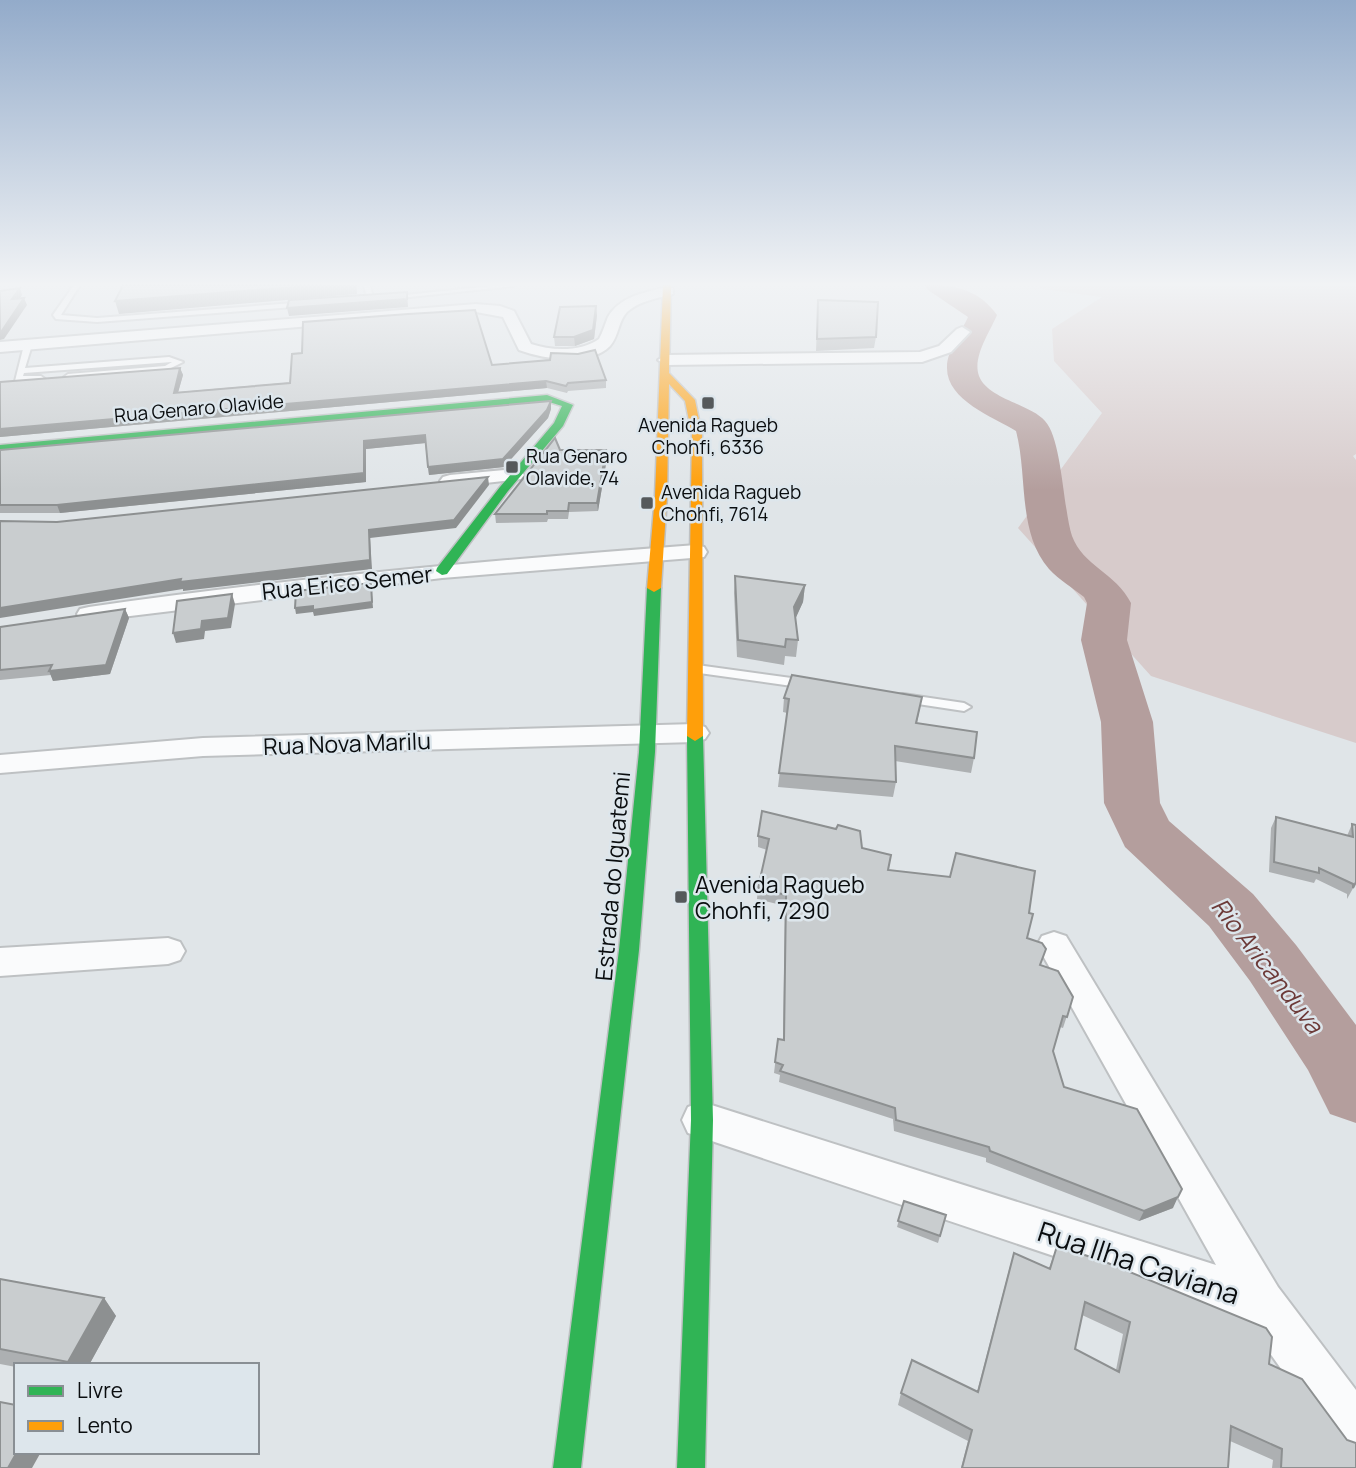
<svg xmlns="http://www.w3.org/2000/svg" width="1356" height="1468" font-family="Manrope,sans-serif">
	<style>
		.green { fill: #d7cbcb }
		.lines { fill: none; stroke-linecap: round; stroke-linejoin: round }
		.river { fill: #b49e9d; fill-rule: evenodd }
		.lane-casing { stroke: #bec1c3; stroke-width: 4 }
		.street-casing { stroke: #bec1c3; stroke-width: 4 }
		.fast-casing { stroke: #bec1c3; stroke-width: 3 }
		.slow-casing { stroke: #bec1c3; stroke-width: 3 }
		.lane { fill: #fafbfc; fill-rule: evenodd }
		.street { fill: #fafbfc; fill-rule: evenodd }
		.fast { fill: #30b455; fill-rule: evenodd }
		.slow { fill: #ff9f0a; fill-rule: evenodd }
		.wall { fill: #adb0b2; fill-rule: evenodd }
		.shaded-wall { fill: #8d9091 }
		.building { fill: #c9cdcf; stroke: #8d9091; stroke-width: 2; fill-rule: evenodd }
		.poi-dot { fill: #55595b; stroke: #dde6ec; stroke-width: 2.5 }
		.labels { text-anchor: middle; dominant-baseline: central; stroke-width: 5; stroke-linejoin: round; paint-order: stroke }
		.far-street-label { font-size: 19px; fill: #0a0d0f; stroke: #dde6ec }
		.far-poi-label { font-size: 19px; fill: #0a0d0f; stroke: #dde6ec; text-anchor: start }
		.street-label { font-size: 23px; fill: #0a0d0f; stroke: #dde6ec }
		.poi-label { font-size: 23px; fill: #0a0d0f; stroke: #dde6ec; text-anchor: start }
		.water-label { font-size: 24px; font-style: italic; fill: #6c3a38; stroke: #dde6ec }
		.near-street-label { font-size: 28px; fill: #0a0d0f; stroke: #dde6ec }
	</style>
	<rect width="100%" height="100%" fill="#e0e5e8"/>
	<!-- green -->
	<path class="green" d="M1037 285H1356V454L1353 456 1356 460V743L1151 676 1018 528 1102 413 1054 361 1052 329 1102 297 1042 289Z"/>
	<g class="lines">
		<!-- river -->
		<path class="river" d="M924 285C953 284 979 289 997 315 990 332 972 357 979 376 988 399 1030 404 1045 421 1062 439 1063 508 1072 536 1083 566 1116 573 1131 603L1127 640 1153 722 1160 803 1169 821 1253 894 1296 945 1356 1025V1123L1330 1114 1308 1070 1250 981 1209 926 1125 847 1104 803 1101 722 1081 640 1087 603 1084 597C1073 588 1059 580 1049 569 1017 532 1028 476 1016 431 993 417 946 400 947 367 947 350 962 331 968 317L928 290Z"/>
		<defs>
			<path id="lane" d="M74 285H80L61 315 97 318 307 302 311 304 307 306 97 322 56 319 53 315Z
				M364 285H370L374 301 367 299Z
				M501 285 514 286 390 299 386 297Z
				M28 343 32 345 25 368 169 357 183 362 167 370 68 380 64 377 68 374 165 366 172 362 24 373 23 376H41L45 379 41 382 15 381 24 345Z
				M697 665 806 680 813 684 806 688 692 672 691 669 692 666Z
				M903 694 964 703 971 707 964 711 898 701 896 698 898 695Z"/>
			<path id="street" d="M668 287 673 288V294C658 298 639 301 627 312 618 321 619 336 610 346 589 367 544 359 519 350L503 317 476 312 0 352V342L476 304 500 306 514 311 531 344C552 351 581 352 599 339 603 332 605 324 608 317 620 296 646 292 668 287Z
				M962 327 970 332 951 352 922 362 666 365 658 360 666 355 920 352 939 346 957 329Z
				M514 469 521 471 524 475 521 479 450 487 443 485 440 481 443 477 450 475Z
				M696 545 704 547 707 552 704 557 442 578 89 621 80 619 77 614 80 609 89 607C291 578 493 560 696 545Z
				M695 724 705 727 709 733 705 739 695 742 203 756 0 773V755L203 738Z
				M1054 932 1066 936 1278 1287 1356 1390V1456L1338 1449 1247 1321 688 1133 682 1120 688 1107 702 1102 1216 1265 1037 945 1042 936Z
				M168 938 180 942 185 951 180 960 168 964 0 976V948Z"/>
			<path id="fast" d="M547 395 573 405 563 426 508 491 447 574 442 575 436 571 437 568 500 487 554 423 562 406 546 401 0 451V445Z
				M654 584 661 588 655 752 639 950 581 1468H553L619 950 639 752 647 588Z
				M695 731 703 736 713 1120 705 1468H677L691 1120 687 736Z"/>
			<path id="slow" d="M663 285H671L669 373 695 400 702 435 703 736 695 741 687 736 692 435 685 401 669 384 667 496 661 588 654 592 647 588 655 496Z"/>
		</defs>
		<!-- lane casing -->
		<use href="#lane" class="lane-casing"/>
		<!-- street casing -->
		<use href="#street" class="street-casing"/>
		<!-- fast casing -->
		<use href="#fast" class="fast-casing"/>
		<!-- slow casing -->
		<use href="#slow" class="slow-casing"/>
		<!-- lane -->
		<use href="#lane" class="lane"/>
		<!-- street -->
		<use href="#street" class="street"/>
		<!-- fast -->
		<use href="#fast" class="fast"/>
		<!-- slow -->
		<use href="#slow" class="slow"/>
	</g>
	<!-- wall -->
	<path class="wall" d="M818 300 876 337 874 348 816 351Z
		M597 315 594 339 575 346H555L554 337Z
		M492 365 606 380V388L568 391 567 393 547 388 0 437V382L180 368 183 375 178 392Z
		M551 409 548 418 504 467 429 475 425 443 366 449V482L60 513H0V450Z
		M560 450H606L607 458 598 511 569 512 568 519H548L547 522 496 523 495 514Z
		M735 576 805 585 803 602 795 619 798 640 796 657 785 656 784 665 737 657 734 593Z
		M125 609 129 618 110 674 53 681 51 675 0 680V627Z
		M922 697 917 723 974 758 971 773 895 761 896 782 893 797 778 787 787 713 783 712 784 698Z
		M1276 817 1347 836 1352 824 1356 883 1347 899V894L1316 879 1314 883 1269 872 1271 828Z
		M758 836 862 848 889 870 1029 913 1027 938 1040 965 1073 997 1063 1028 1060 1027 1053 1051 1064 1087 1173 1208 1139 1221 986 1162V1158L894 1131 893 1119 779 1082 780 1075 774 1073 778 1039 783 1040 785 906 757 899 758 888 767 850 758 847Z
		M904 1201 946 1215 938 1243 897 1227Z
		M1057 1246 1269 1364 1356 1468H1272L1273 1460 1230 1441 1228 1468H961L968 1441 898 1405 901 1393 977 1392 1010 1266 1014 1253 1049 1268ZM1082 1315 1123 1334 1116 1370 1075 1349Z
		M0 1279 104 1298 116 1316 89 1365H16V1367L0 1364Z"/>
	<!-- shaded-wall -->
	<path class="shaded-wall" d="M322 285H357V294L119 314 115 301Z
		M20 288 22 295 14 306 12 299Z
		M407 292 408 307 289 316 287 308Z
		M24 298 27 305 4 339 0 340V332Z
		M596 306 597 315 594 339 575 346 574 337Z
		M180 368 183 375 176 400 174 393Z
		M546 381 547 388 0 437V429Z
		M551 401V409L548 418 504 467 429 475 428 467Z
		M425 435 426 443 366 449V482L60 513 57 505 364 441Z
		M606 450 607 458 598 511 597 503Z
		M488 477 489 485 456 528 370 538 372 569 183 591V589L0 618V608L369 530Z
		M371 583 373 608 314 616 313 612 296 614 295 608 313 606Z
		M805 585 803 602 793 624 794 607Z
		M232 594 235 604 231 628 205 631 204 639 176 643 173 633 202 621Z
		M125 609 129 618 110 674 53 681 49 671Z
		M1178 1197 1173 1208 1139 1221 1144 1211Z
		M104 1298 116 1316 89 1365H70L68 1362Z
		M17 1452H41L32 1468H8Z"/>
	<!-- building -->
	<path class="building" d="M123 285H322L115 301Z
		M20 288 12 299 24 298 1 332H0V291Z
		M407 292V299L287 308 289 300Z
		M818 300 878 302 876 337 817 339Z
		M596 306 593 330 574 337H554L560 307Z
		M475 310 492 365 550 360 551 353 578 354 595 350 606 380 568 383 566 386 546 381 0 429V382L180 368 174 393 290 383 292 354 302 353 303 322 408 314Z
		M551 401 547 410 503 459 428 467 425 435 364 441V473L57 505H0V450Z
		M555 438 560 450H606L597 503H569L568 511H547V514H495Z
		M488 477 454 520 369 530 370 560 180 582 181 579 0 608V521L57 522Z
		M735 576 805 585 794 607 798 640 786 639 785 647 738 640Z
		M371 583 372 602 313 610V606L295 608 296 591Z
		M232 594 228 618 202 621 201 629 173 633 177 601Z
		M125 609 106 665 49 671 52 665 0 670V627Z
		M792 675 922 697 916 723 977 732 974 758 895 746 896 782 779 773 789 699 784 698Z
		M762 811 836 829 838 825 860 831 862 848 891 855 888 870 950 877 956 853 1035 871 1029 913 1033 914 1027 938 1042 943 1046 949 1040 965 1058 971 1073 997 1067 1017 1063 1016 1053 1051 1064 1087 1137 1109 1182 1189 1178 1197 1144 1211 990 1151 989 1147 896 1120 895 1108 780 1071 783 1065 775 1062 778 1039 784 1040 786 895 758 888 769 839 758 836Z
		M1276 817 1353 837 1352 824 1356 825V882L1353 888V884L1319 868V873L1274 862Z
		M904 1201 946 1215 940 1236 898 1221Z
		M1057 1246 1103 1261 1266 1328 1272 1337 1269 1364 1302 1379 1347 1440 1356 1443V1468H1281L1282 1449 1231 1426 1228 1468H962L972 1430 901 1393 912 1360 978 1392 1014 1253 1050 1269ZM1085 1302 1130 1322 1119 1372 1075 1349Z
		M0 1279 104 1298 68 1362 0 1349Z
		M0 1402 16 1405V1452H17L8 1468H0Z"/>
	<!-- sky -->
	<linearGradient id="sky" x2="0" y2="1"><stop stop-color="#93abca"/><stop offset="0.58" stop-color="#f1f3f5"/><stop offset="1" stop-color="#f1f3f5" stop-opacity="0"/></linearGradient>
	<rect width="1356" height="490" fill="url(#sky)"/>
	<!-- markers -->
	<g class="poi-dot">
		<rect x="701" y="396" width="14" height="14" rx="3.5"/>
		<rect x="505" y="460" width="14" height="14" rx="3.5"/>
		<rect x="640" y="496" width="14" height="14" rx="3.5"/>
		<rect x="674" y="890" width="14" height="14" rx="3.5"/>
	</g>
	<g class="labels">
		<!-- far-street labels -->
		<g class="far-street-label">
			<text transform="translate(199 408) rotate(-5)">Rua Genaro Olavide</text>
		</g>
		<!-- far-poi labels -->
		<g class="far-poi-label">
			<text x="708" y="425" text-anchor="middle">Avenida Ragueb<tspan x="708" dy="22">Chohfi, 6336</tspan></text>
			<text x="526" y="456">Rua Genaro<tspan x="526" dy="22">Olavide, 74</tspan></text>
			<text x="661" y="492">Avenida Ragueb<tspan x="661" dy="22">Chohfi, 7614</tspan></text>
		</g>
		<!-- street labels -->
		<g class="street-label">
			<text transform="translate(347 582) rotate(-6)">Rua Erico Semer</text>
			<text transform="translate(347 743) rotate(-2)">Rua Nova Marilu</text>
			<text transform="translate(612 876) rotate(-85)">Estrada do Iguatemi</text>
		</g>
		<!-- poi labels -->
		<g class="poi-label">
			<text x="695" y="884">Avenida Ragueb<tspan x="695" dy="26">Chohfi, 7290</tspan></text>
		</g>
		<!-- water labels -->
		<g class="water-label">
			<text transform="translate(1268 965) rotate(52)">Rio Aricanduva</text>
		</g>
		<!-- near-street labels -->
		<g class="near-street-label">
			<text transform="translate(1139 1262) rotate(18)">Rua Ilha Caviana</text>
		</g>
	</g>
	<!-- legend -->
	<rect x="14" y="1363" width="245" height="91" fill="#dde6ec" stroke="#898f94" stroke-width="2"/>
	<rect x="28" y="1386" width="35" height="10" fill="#30b455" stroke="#898f94" stroke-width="2"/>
	<text x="77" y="1398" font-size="21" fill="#0a0d0f">Livre</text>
	<rect x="28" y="1421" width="35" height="10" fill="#ff9f0a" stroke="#898f94" stroke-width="2"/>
	<text x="77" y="1433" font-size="21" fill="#0a0d0f">Lento</text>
</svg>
